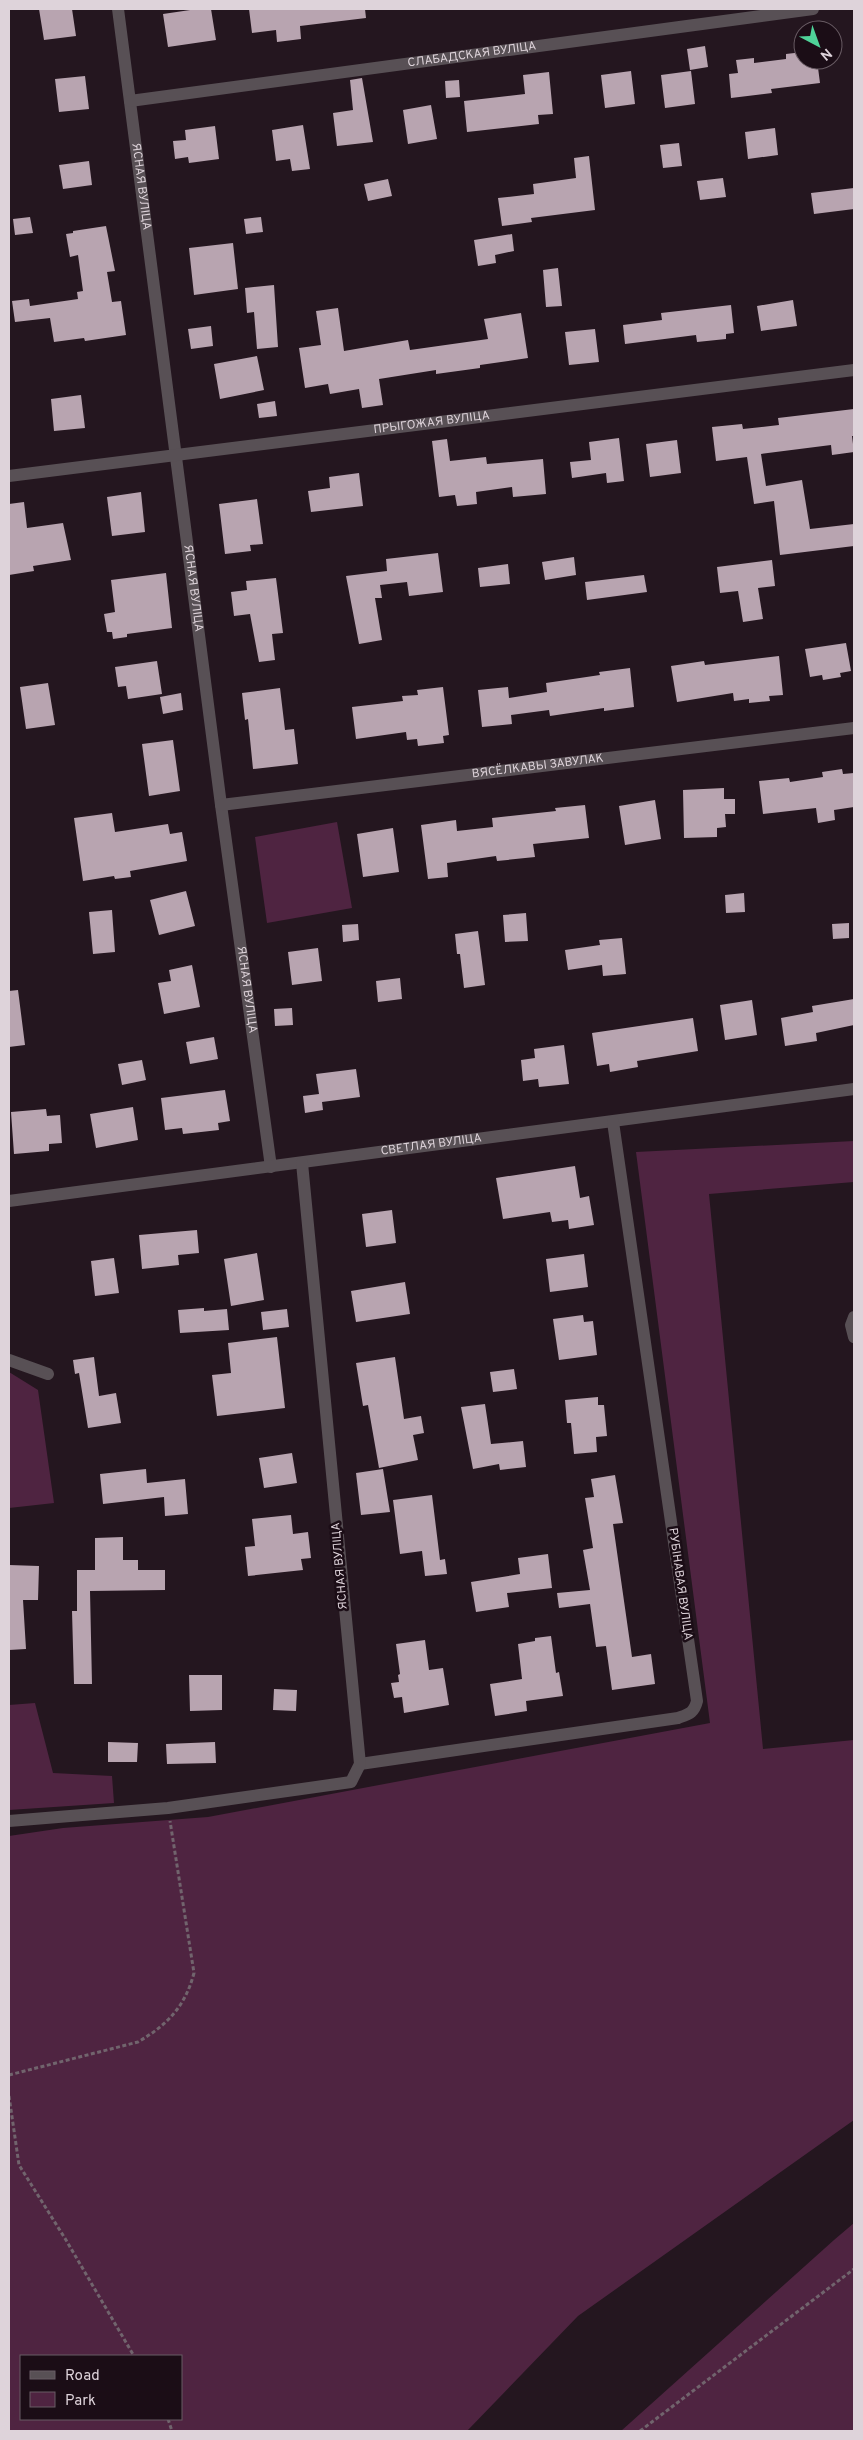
<svg xmlns="http://www.w3.org/2000/svg" width="863" height="2440" font-family="Overpass,sans-serif">
	<style>
		.green { fill: #4f2441; fill-rule: evenodd }
		.building { fill: #b8a4b0 }
		.lines { fill: none; stroke-linecap: round; stroke-linejoin: round }
		.path { stroke: #71646d; stroke-width: 3; stroke-dasharray: 4 2.5; stroke-linecap: butt }
		.minor { stroke: #585055; stroke-width: 12 }
		.labels { text-anchor: middle; dominant-baseline: central; stroke-width: 5; stroke-linejoin: round; paint-order: stroke }
		.street-label { font-size: 12px; fill: #ded3da; stroke: #1b0d16 }
	</style>
	<rect width="100%" height="100%" fill="#24161f"/>
	<!-- green -->
	<path class="green" d="M337 822 352 908 267 923 255 837Z
		M854 1141V1182L709 1194 763 1749 854 1740V2120L578 2316 467 2431H9V1836L63 1828 208 1817 710 1723 636 1152ZM181 2356V2419H21V2356Z
		M9 1372 38 1390 54 1503 9 1508Z
		M35 1703 53 1773 112 1776 114 1803 9 1810V1705Z
		M854 2223V2431H621L834 2240Z"/>
	<!-- building -->
	<path class="building" d="M39 9H72L76 36 44 40Z
		M197 9H211L216 40 168 47 163 14Z
		M249 9H365L366 18 300 26 301 39 277 42 276 30 252 33Z
		M705 46 708 67 690 70 687 49Z
		M803 52V60H817L820 83 771 89 772 93 731 98 729 74 738 73 736 60 754 58V63L786 59V54Z
		M631 71 635 104 605 108 601 75Z
		M691 71 695 104 665 108 661 75Z
		M549 72 553 114 538 115 539 124 467 132 464 101 525 94 523 75Z
		M85 76 89 109 59 112 55 79Z
		M362 78 373 142 337 146 333 113 353 110 350 80Z
		M459 80 460 97 446 98 445 81Z
		M431 105 437 139 408 144 403 110Z
		M303 125 310 169 292 171 290 159 276 161 272 130Z
		M215 126 219 159 189 163 188 157 175 159 173 141 186 140 185 130Z
		M775 128 778 155 748 159 745 132Z
		M679 143 682 166 663 168 660 145Z
		M589 156 595 210 531 218 532 222 502 226 498 198 534 194 533 184 576 178 574 158Z
		M89 161 92 185 63 189 59 165Z
		M723 178 726 197 700 200 697 181Z
		M388 179 392 196 368 201 364 184Z
		M854 188V209L814 214 811 193Z
		M30 217 33 233 15 235 13 219Z
		M261 217 263 232 246 234 244 219Z
		M106 226 115 271 107 272 112 302 121 301 126 335 85 341 84 338 54 342 50 318 15 322 12 301 29 299 30 306 78 299 77 292 83 291 78 255 70 257 66 234 73 233V231Z
		M512 234 514 251 495 255 496 263 478 266 474 240Z
		M233 243 238 289 194 295 189 248Z
		M558 268 562 306 546 307 543 270Z
		M274 285 278 347 257 349 254 312 247 313 245 288Z
		M793 300 797 326 761 331 757 306Z
		M731 305 734 333 726 334V339L697 342 696 335 625 344 623 325 662 320 661 313Z
		M338 308 344 351 408 340 410 350 488 339 484 319 521 313 528 358 480 365V368L436 374V370L379 379 383 405 362 408 359 389 330 394 328 384 305 388 299 348 321 345 316 311Z
		M211 326 213 346 191 349 188 329Z
		M595 329 599 362 569 365 565 332Z
		M257 356 264 390 220 399 214 364Z
		M81 395 85 428 54 431 51 399Z
		M275 401 277 416 259 418 257 404Z
		M854 409V436H852L854 452 832 455 831 445 761 454 766 486 802 480 810 529 854 524V546L780 555 774 501 754 504 747 457 716 461 712 427 742 424 743 429 779 425 778 418Z
		M619 438 624 481 607 483 606 473 572 478 570 462 591 460 589 442Z
		M447 439 450 461 486 457 487 464 543 459 546 494 513 497 512 487 476 492 477 504 457 506 455 495 439 497 432 441Z
		M677 440 681 473 650 477 646 444Z
		M359 473 363 506 311 512 308 491 330 488 329 477Z
		M141 492 145 532 112 536 107 497Z
		M257 499 263 544 250 545 251 551 225 554 219 504Z
		M24 502 27 528 63 523 71 560 33 566 34 571 9 575V504Z
		M438 553 443 592 409 596 407 582 380 585 382 598H375L382 640 359 644 346 576 387 571 386 559Z
		M574 557 576 575 545 580 542 562Z
		M772 560 775 586 758 588 763 619 743 622 738 591 720 593 717 567Z
		M508 564 510 584 480 587 478 568Z
		M166 573 172 628 127 634V637L113 639 112 632H107L104 614 115 612 111 580Z
		M644 575 647 592 587 600 585 582Z
		M276 578 283 633 272 634 275 660 259 662 250 614 234 616 231 592 247 590 246 581Z
		M846 643 851 671 840 673 841 677 823 680 822 675 810 677 805 649Z
		M779 656 783 695 769 696 770 701 749 703V699L734 701 733 693 677 702 671 666 704 661 705 665Z
		M157 661 162 694 128 699 126 686 118 687 115 667Z
		M630 668 634 707 604 711V708L550 716 549 710 511 715 512 724 482 727 478 690 508 687 509 698 547 692 546 683 600 675 599 672Z
		M48 683 55 725 26 729 20 687Z
		M443 687 449 735 443 736 444 743 418 746 417 739 407 740 406 732 356 739 352 707 403 701 402 696 418 695 417 690Z
		M280 688 285 730 294 729 298 764 253 769 248 719 245 720 242 693Z
		M181 693 183 710 163 714 160 697Z
		M173 740 180 791 149 796 142 744Z
		M842 769 843 774 854 773V807L834 810 835 820 818 823 816 808 763 814 759 781 789 778 790 782 823 777 822 772Z
		M724 788V799H735V814H725L726 827 717 828V837L684 838 683 790Z
		M655 800 661 839 625 845 619 806Z
		M585 805 589 838 533 844 535 857 497 861 496 856 447 863 448 877 428 879 421 825 456 820 457 831 493 827 492 818 556 811 555 808Z
		M112 813 115 832 168 824 170 834 182 832 187 861 130 871 131 877 115 879 114 876 83 881 74 818Z
		M393 828 399 872 363 877 357 834Z
		M186 891 195 926 159 935 150 900Z
		M744 893 745 912 726 913 725 895Z
		M112 910 115 952 93 954 89 912Z
		M526 913 528 941 505 942 503 915Z
		M849 923V938L833 939 832 924Z
		M358 924 359 940 343 942 342 925Z
		M478 931 485 985 464 988 460 954H457L455 934Z
		M622 938 626 974 603 976 602 965 568 970 565 950 600 945 599 940Z
		M318 948 322 981 292 985 288 952Z
		M192 965 200 1007 164 1014 158 983 171 981 169 970Z
		M400 978 402 999 378 1002 376 981Z
		M18 990 25 1045 9 1047V991Z
		M854 999V1025L816 1033 817 1041 785 1046 781 1018 813 1012 812 1006Z
		M752 1000 757 1035 725 1040 720 1005Z
		M292 1008 293 1025 275 1026 274 1009Z
		M693 1018 698 1051 637 1061 638 1067 610 1072 609 1064 597 1066 592 1033Z
		M214 1037 218 1059 190 1064 186 1042Z
		M564 1045 569 1084 539 1087 538 1079 523 1081 521 1060 535 1058 534 1049Z
		M142 1060 146 1080 122 1085 118 1064Z
		M356 1069 360 1097 322 1102 323 1110 305 1113 303 1096 319 1094 316 1074Z
		M225 1090 230 1121 218 1123 219 1130 183 1134 182 1128 165 1130 161 1098Z
		M133 1107 138 1140 96 1148 90 1114Z
		M46 1109 47 1116 60 1115 62 1143 49 1144V1151L14 1154 11 1112Z
		M575 1166 580 1198 589 1196 594 1225 569 1229 568 1220 552 1222 550 1212 503 1219 496 1178Z
		M392 1210 396 1243 366 1247 362 1214Z
		M197 1230 199 1253 178 1255 179 1265 142 1269 139 1235Z
		M257 1253 264 1300 231 1306 224 1259Z
		M584 1254 588 1287 550 1292 546 1259Z
		M114 1258 119 1293 95 1296 91 1261Z
		M405 1282 410 1314 356 1322 351 1291Z
		M204 1308V1311L227 1309 229 1330 180 1333 178 1310Z
		M287 1309 289 1327 263 1330 261 1312Z
		M583 1315 584 1322 593 1321 597 1355 559 1360 553 1319Z
		M277 1337 285 1408 217 1416 212 1375 231 1373 228 1343Z
		M94 1357 99 1396 116 1393 121 1423 88 1428 79 1373 75 1374 73 1360Z
		M395 1357 404 1419 421 1416 424 1433 413 1435 418 1460 379 1468 368 1405 363 1406 356 1363Z
		M514 1369 517 1389 493 1392 490 1372Z
		M598 1397V1405H604L607 1436 596 1437 597 1452 574 1454 571 1423H567L565 1400Z
		M485 1404 491 1444 523 1441 526 1467 500 1470 499 1464 473 1469 461 1407Z
		M292 1453 297 1483 264 1488 259 1458Z
		M146 1469 147 1483 185 1479 188 1514 165 1516 164 1497 103 1504 100 1474Z
		M383 1469 390 1512 361 1515 356 1473Z
		M615 1475 623 1523 613 1524 632 1657 651 1654 655 1684 612 1690 606 1646 596 1647 590 1604 559 1608 557 1593 590 1590 583 1550 593 1548 585 1498 594 1497 591 1479Z
		M432 1495 440 1560 445 1559 447 1574 425 1576 422 1551 400 1554 393 1500Z
		M291 1515 293 1534 308 1532 311 1558 301 1559 303 1570 248 1576 245 1547 255 1546 252 1519Z
		M123 1537V1560H138V1570H165V1590L90 1591 92 1684H74L72 1611H77V1570H95V1538Z
		M548 1554 552 1588 507 1593 509 1607 476 1612 471 1582 520 1574 518 1558Z
		M9 1565 39 1566 38 1600H23L26 1649 9 1650Z
		M551 1636 556 1673 559 1672 563 1696 526 1701 527 1711 495 1716 490 1684 522 1679 518 1644 535 1641V1638Z
		M425 1640 429 1670 443 1668 449 1705 404 1713 402 1697 394 1698 391 1683 399 1682 398 1675 400 1674 396 1644Z
		M189 1675H222V1710L190 1711Z
		M274 1689 297 1690 296 1711 273 1710Z
		M108 1742 138 1743 137 1762H108Z
		M215 1742 216 1763 167 1764 166 1744Z"/>
	<g class="lines">
		<!-- path -->
		<path class="path" d="M9 2075 138 2042C167 2025 185 2007 194 1973L170 1821
			M9 2096 19 2165 66 2240 134 2356
			M168 2419 172 2431
			M640 2431 854 2269"/>
		<!-- minor -->
		<g class="minor">
			<path id="s1" d="M118 9 221 805 271 1167"/>
			<path id="s2" d="M130 101 813 9"/>
			<path id="s3" d="M9 476 854 370"/>
			<path id="s4" d="M221 805 854 728"/>
			<path id="s5" d="M9 1201 854 1089"/>
			<path d="M854 1317 851 1325 854 1337"/>
			<path d="M9 1360 48 1374"/>
			<path d="M360 1764 678 1718C689 1714 694 1713 697 1701L613 1122"/>
			<path d="M9 1821 168 1808 351 1782 360 1764 302 1163"/>
		</g>
	</g>
	<g class="labels">
		<!-- street labels -->
		<g class="street-label">
			<text stroke="none"><textPath href="#s2" startOffset="345">СЛАБАДСКАЯ ВУЛІЦА</textPath></text>
			<text stroke="none"><textPath href="#s1" startOffset="179">ЯСНАЯ ВУЛІЦА</textPath></text>
			<text stroke="none"><textPath href="#s3" startOffset="426">ПРЫГОЖАЯ ВУЛІЦА</textPath></text>
			<text stroke="none"><textPath href="#s1" startOffset="584">ЯСНАЯ ВУЛІЦА</textPath></text>
			<text stroke="none"><textPath href="#s4" startOffset="319">ВЯСЁЛКАВЫ ЗАВУЛАК</textPath></text>
			<text stroke="none"><textPath href="#s1" startOffset="989">ЯСНАЯ ВУЛІЦА</textPath></text>
			<text stroke="none"><textPath href="#s5" startOffset="426">СВЕТЛАЯ ВУЛІЦА</textPath></text>
			<text transform="translate(340 1566) rotate(-95)">ЯСНАЯ ВУЛІЦА</text>
			<text transform="translate(680 1584) rotate(82)">РУБІНАВАЯ ВУЛІЦА</text>
		</g>
	</g>
	<!-- border -->
	<rect width="863" height="2440" fill="none" stroke="#ded3da" stroke-width="20"/>
	<!-- legend -->
	<rect x="20" y="2355" width="162" height="65" fill="#1b0d16" stroke="#695c64"/>
	<rect x="30" y="2371" width="25" height="8" fill="#585055" stroke="#695c64"/>
	<text x="65" y="2380" font-size="15" fill="#ded3da">Road</text>
	<rect x="30" y="2392" width="25" height="15" fill="#4f2441" stroke="#695c64"/>
	<text x="65" y="2405" font-size="15" fill="#ded3da">Park</text>
	<!-- north arrow -->
	<g transform="translate(818 45) rotate(139)"><circle r="24" fill="#1b0d16" stroke="#695c64"/>
	<path d="M0-4L9 19L0 12L-9 19Z" fill="#4fd399"/>
	<text y="-8" font-size="14" font-weight="bold" text-anchor="middle" fill="#ded3da">N</text>
	</g>
</svg>
